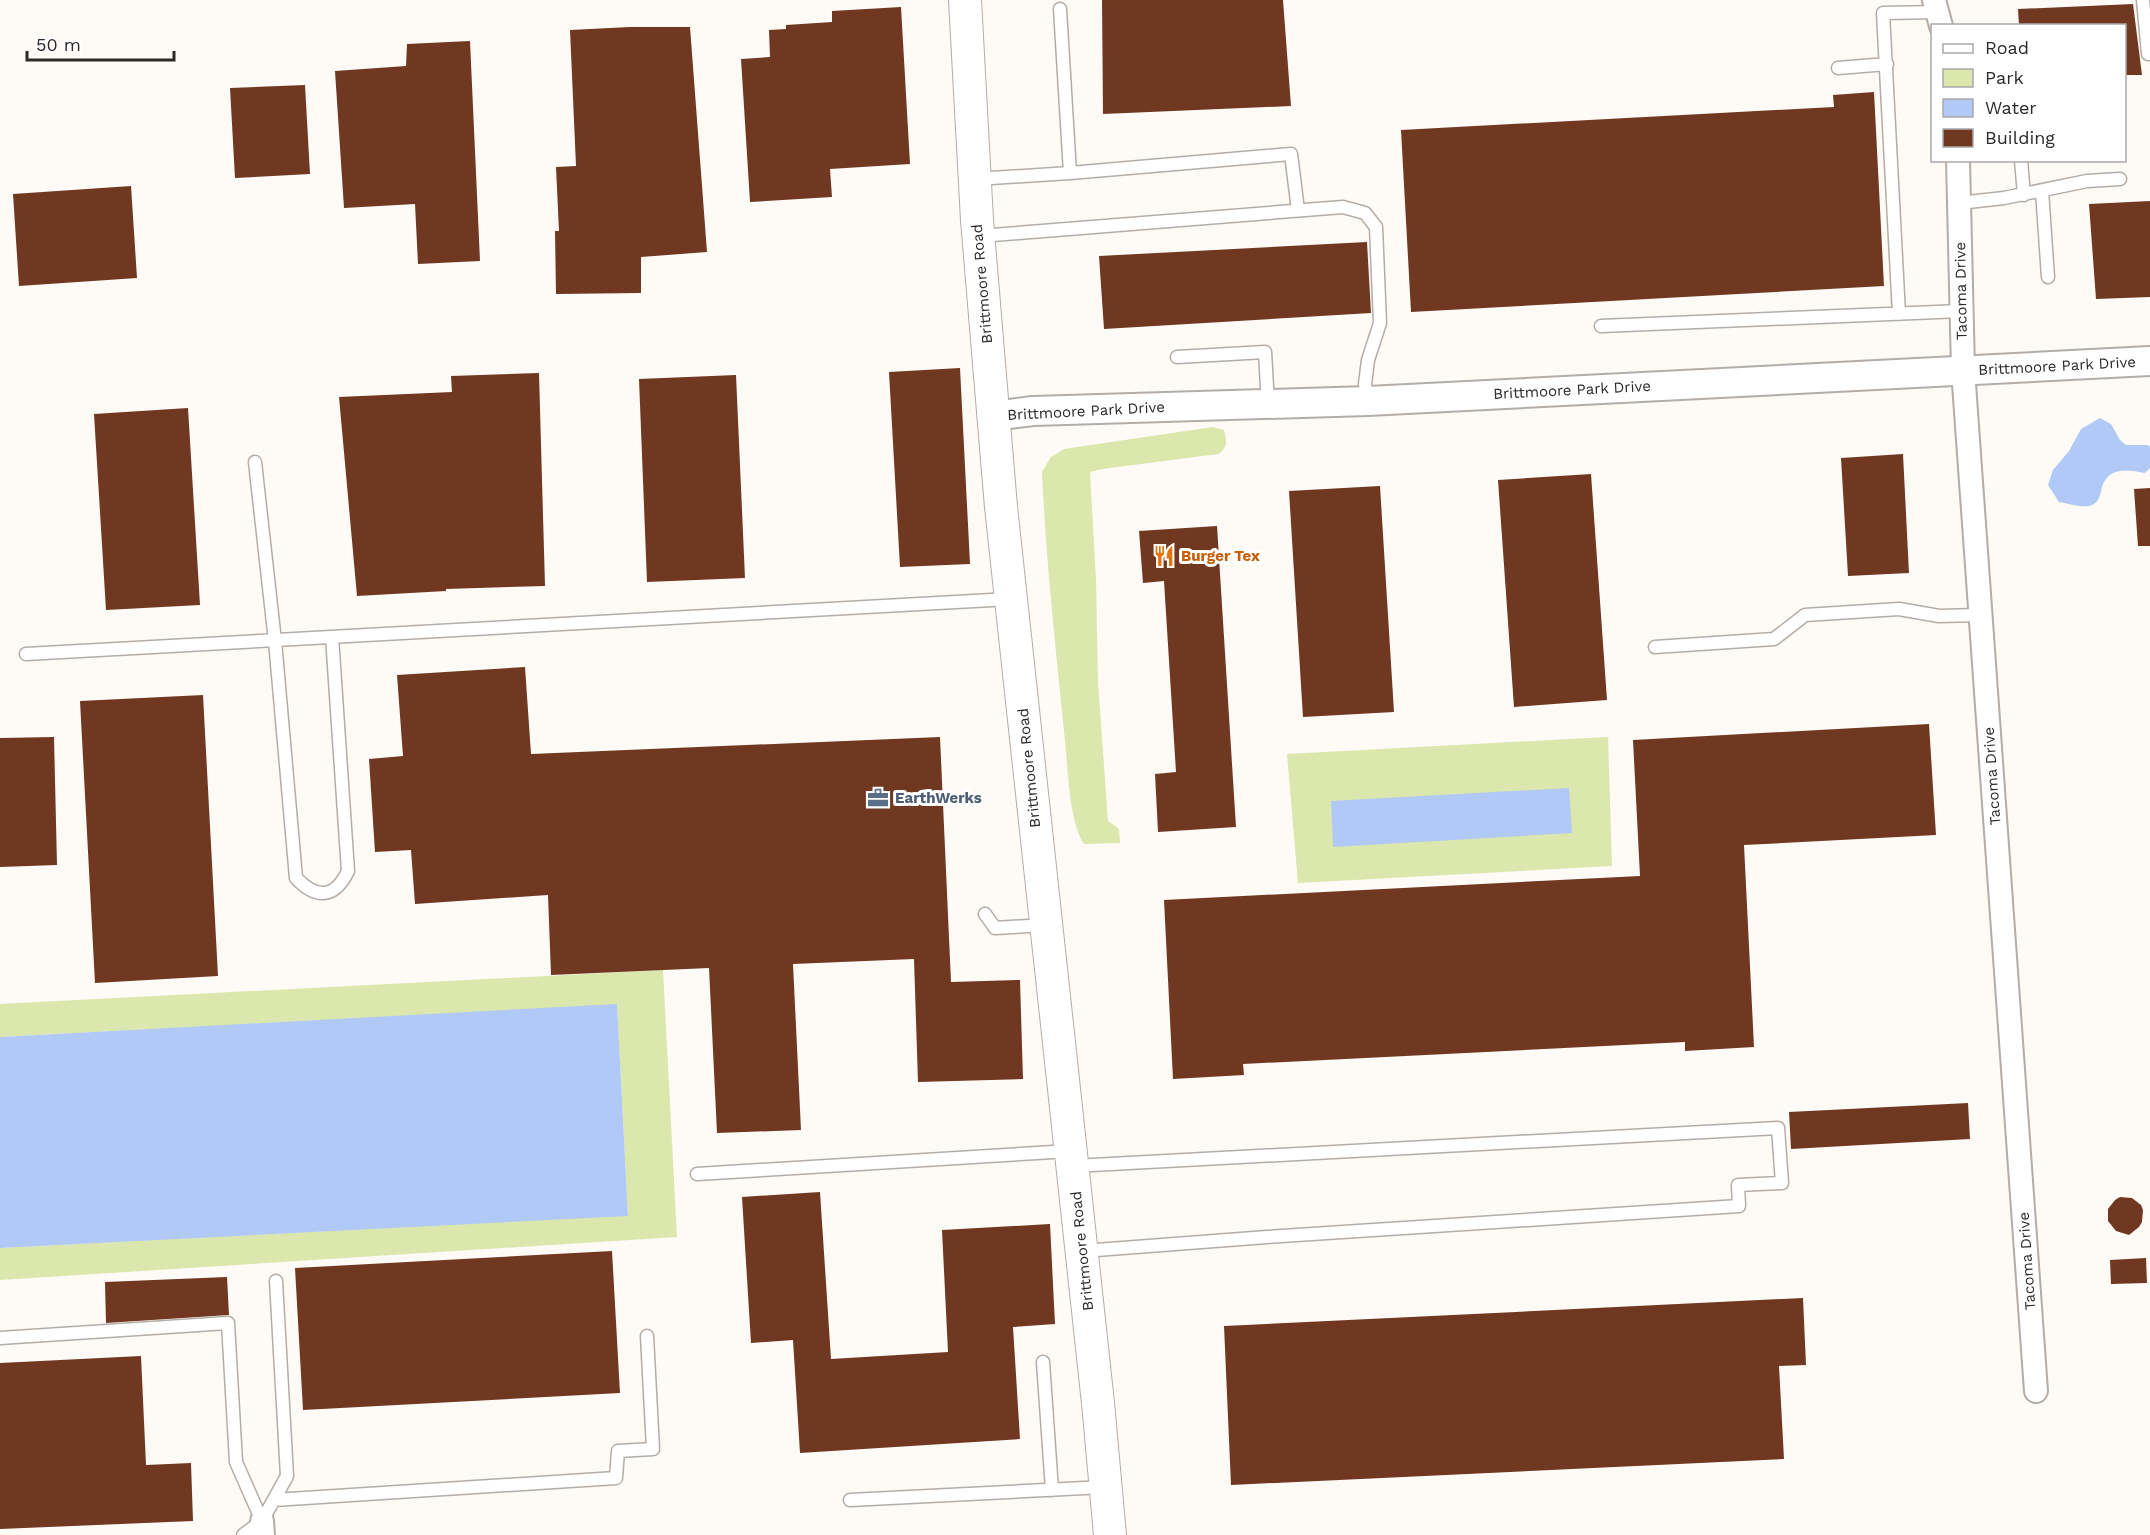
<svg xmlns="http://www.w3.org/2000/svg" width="2150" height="1535" font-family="'Work Sans',sans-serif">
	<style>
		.green { fill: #dbe7ac }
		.water { fill: #b0c9f7 }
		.building { fill: #713821 }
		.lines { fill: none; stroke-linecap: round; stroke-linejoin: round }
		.service-casing { stroke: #b4ada7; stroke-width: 15 }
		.minor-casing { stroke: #b4ada7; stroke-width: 26 }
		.tertiary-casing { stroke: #b4ada7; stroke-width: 32 }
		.secondary-casing { stroke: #b4ada7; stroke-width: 34 }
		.service { stroke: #fff; stroke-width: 12 }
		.minor { stroke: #fff; stroke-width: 22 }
		.tertiary { stroke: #fff; stroke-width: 28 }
		.secondary { stroke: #fff; stroke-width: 32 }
		.labels { text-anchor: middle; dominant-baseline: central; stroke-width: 6; stroke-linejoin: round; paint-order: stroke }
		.street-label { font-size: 15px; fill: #2c2927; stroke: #fff }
		.food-label { font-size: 15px; font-weight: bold; fill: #c56008; stroke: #fff; text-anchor: start }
		.service-label { font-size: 15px; font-weight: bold; fill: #4e5e75; stroke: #fff; text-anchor: start }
	</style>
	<rect width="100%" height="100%" fill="#fefaf6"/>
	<!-- green -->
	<path class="green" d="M1213 427 1224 430C1227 440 1228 448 1218 454L1102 469 1090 472 1096 580 1098 682 1108 821 1119 829 1120 843 1084 844C1069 822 1068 768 1065 741 1056 651 1046 562 1042 472L1051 457 1064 449Z
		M1608 737 1612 866 1298 883 1287 754Z
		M663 970 677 1237 0 1280V1248L628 1215 617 1005 0 1037V1004Z"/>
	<!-- water -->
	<path class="water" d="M2100 418 2111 424 2120 440 2126 445H2148L2150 447V468L2145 473C2130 470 2111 466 2103 484 2100 492 2101 501 2092 505 2083 509 2068 503 2059 502L2048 485 2053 470 2069 451 2081 429Z
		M1569 788 1572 833 1333 847 1331 801Z
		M617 1004 628 1216 0 1248V1037Z"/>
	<!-- building -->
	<path class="building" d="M1102 0H1283L1291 106 1103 114Z
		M2133 4 2142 75H2124V26H2019L2018 9Z
		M901 7 910 164 830 169 832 197 750 202 741 59 770 57 769 30 786 29V25L832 22V11Z
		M630 27H690L707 252 641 257V293L556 294 555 231H559L556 167 576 166 570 30Z
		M470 41 480 261 418 264 415 204 344 208 335 71 406 66 407 44Z
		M305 85 310 174 235 178 230 88Z
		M1874 92 1884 286 1411 312 1401 130 1834 107 1833 95Z
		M131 186 137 278 19 286 13 194Z
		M2150 201V297L2096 299 2089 204Z
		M1367 242 1371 313 1104 329 1099 256Z
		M960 368 970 564 900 567 889 372Z
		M539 373 545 586 446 589V591L357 596 339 397 452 392 451 376Z
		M736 375 745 578 647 582 639 379Z
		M188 408 200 605 106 610 94 414Z
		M1903 454 1909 573 1848 576 1841 458Z
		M1591 474 1607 700 1514 707 1498 480Z
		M1380 486 1394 712 1303 717 1289 491Z
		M2150 488V546H2138L2134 489Z
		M1217 526 1236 827 1158 832 1155 774 1176 772 1164 581 1143 583 1139 531Z
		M525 667 531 754 940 737 951 982 1020 980 1023 1079 918 1082 914 959 793 964 801 1130 717 1133 709 968 551 975 548 895 415 904 411 850 375 852 369 759 403 756 397 675Z
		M203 695 218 976 95 983 80 701Z
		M1929 724 1936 835 1744 845 1754 1047 1685 1051V1042L1243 1064 1244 1075 1173 1079 1164 900 1640 876 1633 740Z
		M54 737 57 865 0 867V738Z
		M1968 1103 1970 1139 1791 1149 1789 1112Z
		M820 1192 831 1359 948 1352 942 1230 1050 1224 1055 1324 1013 1327 1020 1439 800 1453 793 1340 751 1343 742 1197Z
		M2120 1197 2132 1198 2141 1205 2143 1210 2142 1222 2139 1227 2129 1235 2116 1231 2108 1221V1209L2115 1200Z
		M612 1251 620 1393 303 1410 295 1268Z
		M2146 1258 2147 1283 2111 1284 2110 1260Z
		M227 1277 229 1315 106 1323 105 1282Z
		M1803 1298 1806 1365 1779 1366 1784 1459 1231 1485 1224 1326Z
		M141 1356 146 1465 191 1463 193 1521 0 1529V1363Z"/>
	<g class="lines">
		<defs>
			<path id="service" d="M2143 0 2148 54
				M1838 68 1887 64
				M2021 160 2024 195
				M1070 173 1291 154 1298 210
				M976 179 1070 173 1060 9
				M2042 191 2048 277
				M1959 203 2004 198 2087 181 2120 179
				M980 236 1343 207 1365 213 1376 227 1380 323 1368 360 1365 384 1368 401
				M1899 314 1883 13 1938 12
				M1601 326 1961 311
				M1177 357 1265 352 1268 404
				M255 462 275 641 296 878C317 900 335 898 348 871L332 637
				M1655 647 1774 639 1805 615 1899 609 1939 616 1980 615
				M26 654 1010 599
				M985 914 995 928 1045 925
				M1074 1166 1778 1128 1782 1183 1738 1185 1739 1206 1267 1237 1083 1251
				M697 1174 1070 1151
				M0 1338 228 1323 236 1462 262 1521
				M1043 1362 1052 1490
				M274 1500 616 1478 618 1451 653 1449 647 1336
				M850 1500 1104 1487
				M243 1535 262 1521 287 1476 276 1281"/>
			<path id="minor" d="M1934 0 1941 26
				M1958 160 1963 370 2036 1391
				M262 1521 263 1535"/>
			<path id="tertiary" d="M993 416 1033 411 1368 401 2150 361"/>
			<path id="secondary" d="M965 0 977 220 1001 507 1098 1403 1110 1535"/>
		</defs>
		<!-- service casing -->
		<use href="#service" class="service-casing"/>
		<!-- minor casing -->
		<use href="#minor" class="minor-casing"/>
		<!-- tertiary casing -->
		<use href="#tertiary" class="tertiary-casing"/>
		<!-- secondary casing -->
		<use href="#secondary" class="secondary-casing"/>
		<!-- service -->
		<use href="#service" class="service"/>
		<!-- minor -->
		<use href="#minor" class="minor"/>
		<!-- tertiary -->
		<use href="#tertiary" class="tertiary"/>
		<!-- secondary -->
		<use href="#secondary" class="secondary"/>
	</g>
	<!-- icons -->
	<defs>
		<symbol id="restaurant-bare" viewBox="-9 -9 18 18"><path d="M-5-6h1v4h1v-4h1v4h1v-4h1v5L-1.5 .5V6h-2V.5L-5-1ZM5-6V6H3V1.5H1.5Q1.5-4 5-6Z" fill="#e8710a" stroke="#fff" stroke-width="2.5" paint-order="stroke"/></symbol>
		<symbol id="office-bare" viewBox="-9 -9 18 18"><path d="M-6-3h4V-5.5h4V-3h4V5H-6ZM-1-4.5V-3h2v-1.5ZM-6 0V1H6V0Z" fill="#5c6f8a" stroke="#fff" stroke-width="2.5" paint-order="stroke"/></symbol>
	</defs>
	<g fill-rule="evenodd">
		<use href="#restaurant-bare" x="1149" y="541" width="30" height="30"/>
		<use href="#office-bare" x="863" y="783" width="30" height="30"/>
	</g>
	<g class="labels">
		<!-- street labels -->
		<g class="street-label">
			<text transform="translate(982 284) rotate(-95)">Brittmoore Road</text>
			<text transform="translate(1961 291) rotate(-91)">Tacoma Drive</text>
			<text transform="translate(2057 366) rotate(-3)">Brittmoore Park Drive</text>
			<text transform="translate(1572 390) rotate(-3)">Brittmoore Park Drive</text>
			<text transform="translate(1086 411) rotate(-3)">Brittmoore Park Drive</text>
			<text transform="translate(1029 768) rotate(-96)">Brittmoore Road</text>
			<text transform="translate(1992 776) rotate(-94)">Tacoma Drive</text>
			<text transform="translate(1082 1251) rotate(-96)">Brittmoore Road</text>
			<text transform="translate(2027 1261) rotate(-94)">Tacoma Drive</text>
		</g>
		<!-- food labels -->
		<g class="food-label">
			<text x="1181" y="556">Burger Tex</text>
		</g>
		<!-- service labels -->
		<g class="service-label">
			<text x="895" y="798">EarthWerks</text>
		</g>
	</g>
	<!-- legend -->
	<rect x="1931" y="24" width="195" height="138" fill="#ffffff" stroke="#aba9a9" stroke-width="1.5"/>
	<rect x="1943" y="44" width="30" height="9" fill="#ffffff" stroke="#aba9a9" stroke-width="1.5"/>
	<text x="1985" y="54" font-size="18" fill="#2c2927">Road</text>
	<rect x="1943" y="69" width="30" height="18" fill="#dbe7ac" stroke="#aba9a9" stroke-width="1.5"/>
	<text x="1985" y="84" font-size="18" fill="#2c2927">Park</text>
	<rect x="1943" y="99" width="30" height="18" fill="#b0c9f7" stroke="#aba9a9" stroke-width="1.5"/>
	<text x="1985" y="114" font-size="18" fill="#2c2927">Water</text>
	<rect x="1943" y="129" width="30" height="18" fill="#713821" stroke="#aba9a9" stroke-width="1.5"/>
	<text x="1985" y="144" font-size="18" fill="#2c2927">Building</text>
	<!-- scale -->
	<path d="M27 51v9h147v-9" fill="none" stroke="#2c2927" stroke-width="3"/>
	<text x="36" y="51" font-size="18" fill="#2c2927" stroke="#ffffff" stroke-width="4.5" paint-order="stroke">50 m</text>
</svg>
